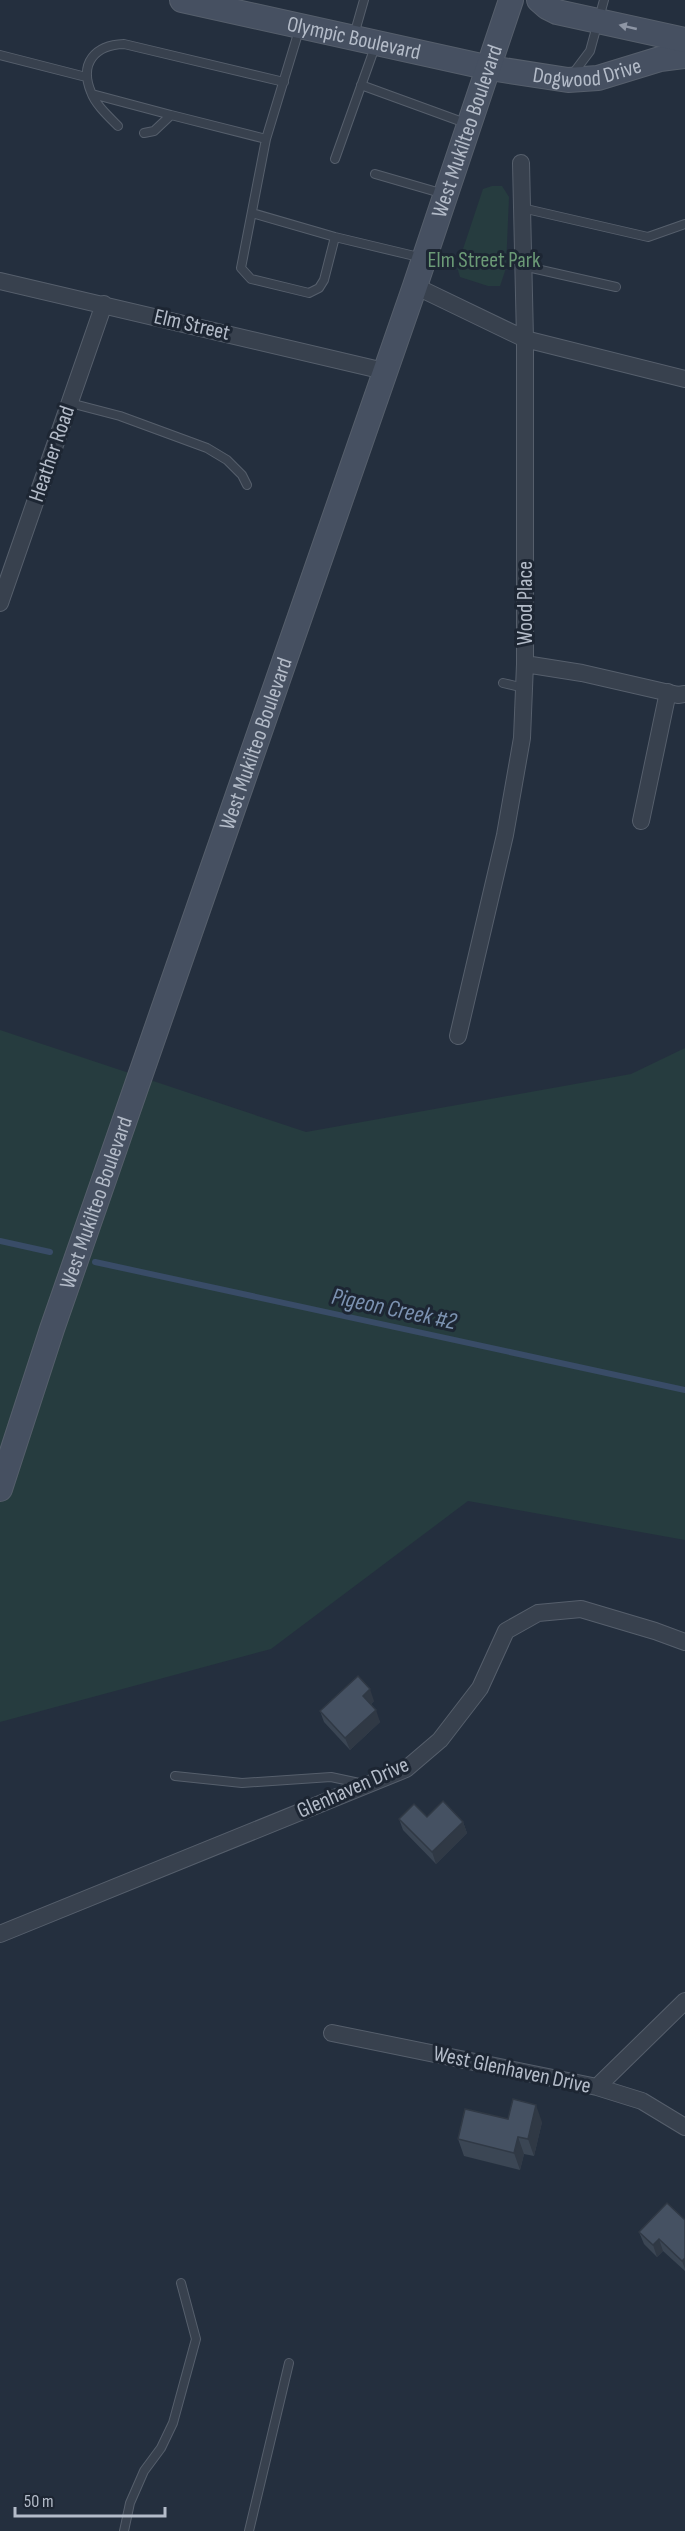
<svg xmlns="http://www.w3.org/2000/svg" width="685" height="2531" font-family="'Sofia Sans Condensed',sans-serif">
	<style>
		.green { fill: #263c3f }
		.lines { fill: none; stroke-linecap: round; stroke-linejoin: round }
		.stream { stroke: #394c67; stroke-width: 6 }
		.lane-casing { stroke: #565f6c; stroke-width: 10 }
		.street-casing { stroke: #565f6c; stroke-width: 18 }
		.secondary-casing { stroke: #565f6c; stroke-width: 26 }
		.lane { stroke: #38414e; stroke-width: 8 }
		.street { stroke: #38414e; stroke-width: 16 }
		.secondary { stroke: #465061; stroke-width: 24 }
		.wall { fill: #3b4654 }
		.shaded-wall { fill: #303945 }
		.building { fill: #455162; stroke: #303945; stroke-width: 1.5 }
		.oneway { fill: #8e96a5 }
		.labels { text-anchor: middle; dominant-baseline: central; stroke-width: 6; stroke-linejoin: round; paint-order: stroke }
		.street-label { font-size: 22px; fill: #b4bcc9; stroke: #1d2633 }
		.park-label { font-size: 22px; fill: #6b9a76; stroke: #1d2633 }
		.water-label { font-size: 24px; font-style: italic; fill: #7c92b1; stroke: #1d2633 }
	</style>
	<rect width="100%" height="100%" fill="#242f3e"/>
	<!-- green -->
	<path class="green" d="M492 186H502L509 197 506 268 500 286H488L460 277 457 267 483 189Z
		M0 1030 306 1132 631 1074 685 1048V1540L468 1501 271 1649 0 1722Z"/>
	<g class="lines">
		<!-- stream -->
		<path class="stream" d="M0 1241 50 1252
			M95 1262 685 1390"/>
		<defs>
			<path id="lane" d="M300 27 266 139 241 268 251 279 309 293 319 288 324 280 335 237
				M354 35 364 0
				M0 55 86 77
				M572 75 590 51 604 0
				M361 85 468 124
				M92 94 171 115
				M118 126C108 116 95 104 91 92 79 63 95 45 124 44L284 82
				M144 133 154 131 171 115 266 139
				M335 159 376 44
				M375 174 444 194
				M522 208 648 237 685 224
				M252 213 335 237 423 258
				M523 266 616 287
				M70 403 120 416 207 448 227 460 242 475 247 485
				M503 683 524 688
				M175 1776 242 1783 331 1777 364 1784
				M124 2531 130 2503 144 2471 161 2448 173 2423 196 2339 181 2283
				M249 2531 289 2363"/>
			<path id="street" d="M0 281 384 371
				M415 286 525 339 685 379
				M0 603 104 304
				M525 664 582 673 678 695 685 694
				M641 821 668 692
				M458 1036 505 835 522 738 525 664V339L521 163
				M0 1934 406 1769 440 1740 480 1688 506 1631 538 1613 581 1609 655 1631 685 1642
				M332 2033 597 2087 642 2101 685 2127
				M597 2087 685 2001"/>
			<g id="secondary">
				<path id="s1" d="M182 0 490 68 568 80 598 78 660 59 685 56"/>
				<path d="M539 0 547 7 557 12 685 40"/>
				<path id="s2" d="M0 1489 52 1329 415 286 511 0"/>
			</g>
		</defs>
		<!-- lane casing -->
		<use href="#lane" class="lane-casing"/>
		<!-- street casing -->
		<use href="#street" class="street-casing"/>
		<!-- secondary casing -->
		<use href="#secondary" class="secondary-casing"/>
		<!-- lane -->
		<use href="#lane" class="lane"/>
		<!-- street -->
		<use href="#street" class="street"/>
		<!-- secondary -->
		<use href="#secondary" class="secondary"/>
	</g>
	<!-- wall -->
	<path class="wall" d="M374 1701 371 1704 380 1722 350 1750 324 1722 320 1711Z
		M427 1817 463 1822 467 1833 436 1864 403 1830 399 1819Z
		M508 2119 542 2122 534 2156 524 2154 520 2170 464 2156 458 2139Z
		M685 2220V2271L663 2251 657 2257 644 2244 639 2232Z"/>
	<!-- shaded-wall -->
	<path class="shaded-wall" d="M370 1689 374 1701 367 1707 363 1696Z
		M376 1710 380 1722 350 1750 345 1738Z
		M463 1822 467 1833 436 1864 432 1852Z
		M536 2105 542 2122 534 2156 528 2139Z
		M518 2137 524 2154 520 2170 514 2153Z
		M659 2239 663 2251 657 2257 653 2245Z
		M685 2258V2269L682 2261Z"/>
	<!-- building -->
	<path class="building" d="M358 1676 370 1689 363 1696 376 1710 345 1738 320 1711Z
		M443 1801 463 1822 432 1852 399 1819 414 1804 427 1817Z
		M513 2099 536 2105 528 2139 518 2137 514 2153 458 2139 465 2109 508 2119Z
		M667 2203 685 2220V2258L682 2261 659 2239 653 2245 639 2232Z"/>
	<!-- one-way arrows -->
	<defs><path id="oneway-solid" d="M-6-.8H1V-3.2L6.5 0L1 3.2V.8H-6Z" transform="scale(1.5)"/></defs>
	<use class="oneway" href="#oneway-solid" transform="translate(628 27) rotate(-167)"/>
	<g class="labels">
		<!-- street labels -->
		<g class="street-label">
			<text stroke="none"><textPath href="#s1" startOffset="176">Olympic Boulevard</textPath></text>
			<text stroke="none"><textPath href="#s1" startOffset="414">Dogwood Drive</textPath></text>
			<text stroke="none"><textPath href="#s2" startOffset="1436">West Mukilteo Boulevard</textPath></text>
			<text transform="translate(192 325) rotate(13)">Elm Street</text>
			<text transform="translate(52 454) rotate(-71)">Heather Road</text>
			<text transform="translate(525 603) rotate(-90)">Wood Place</text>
			<text stroke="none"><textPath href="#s2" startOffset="788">West Mukilteo Boulevard</textPath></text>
			<text stroke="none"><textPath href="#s2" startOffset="302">West Mukilteo Boulevard</textPath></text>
			<text transform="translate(353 1788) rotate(-24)">Glenhaven Drive</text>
			<text transform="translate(512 2070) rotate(12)">West Glenhaven Drive</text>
		</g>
		<!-- park labels -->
		<g class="park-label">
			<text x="484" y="260">Elm Street Park</text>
		</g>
		<!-- water labels -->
		<g class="water-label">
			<text transform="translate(394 1309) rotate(12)">Pigeon Creek #2</text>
		</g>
	</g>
	<!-- scale -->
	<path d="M15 2507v9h150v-9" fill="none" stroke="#b4bcc9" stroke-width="3"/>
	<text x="24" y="2507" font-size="18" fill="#b4bcc9" stroke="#1d2633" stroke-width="4.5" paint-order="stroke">50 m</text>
</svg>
